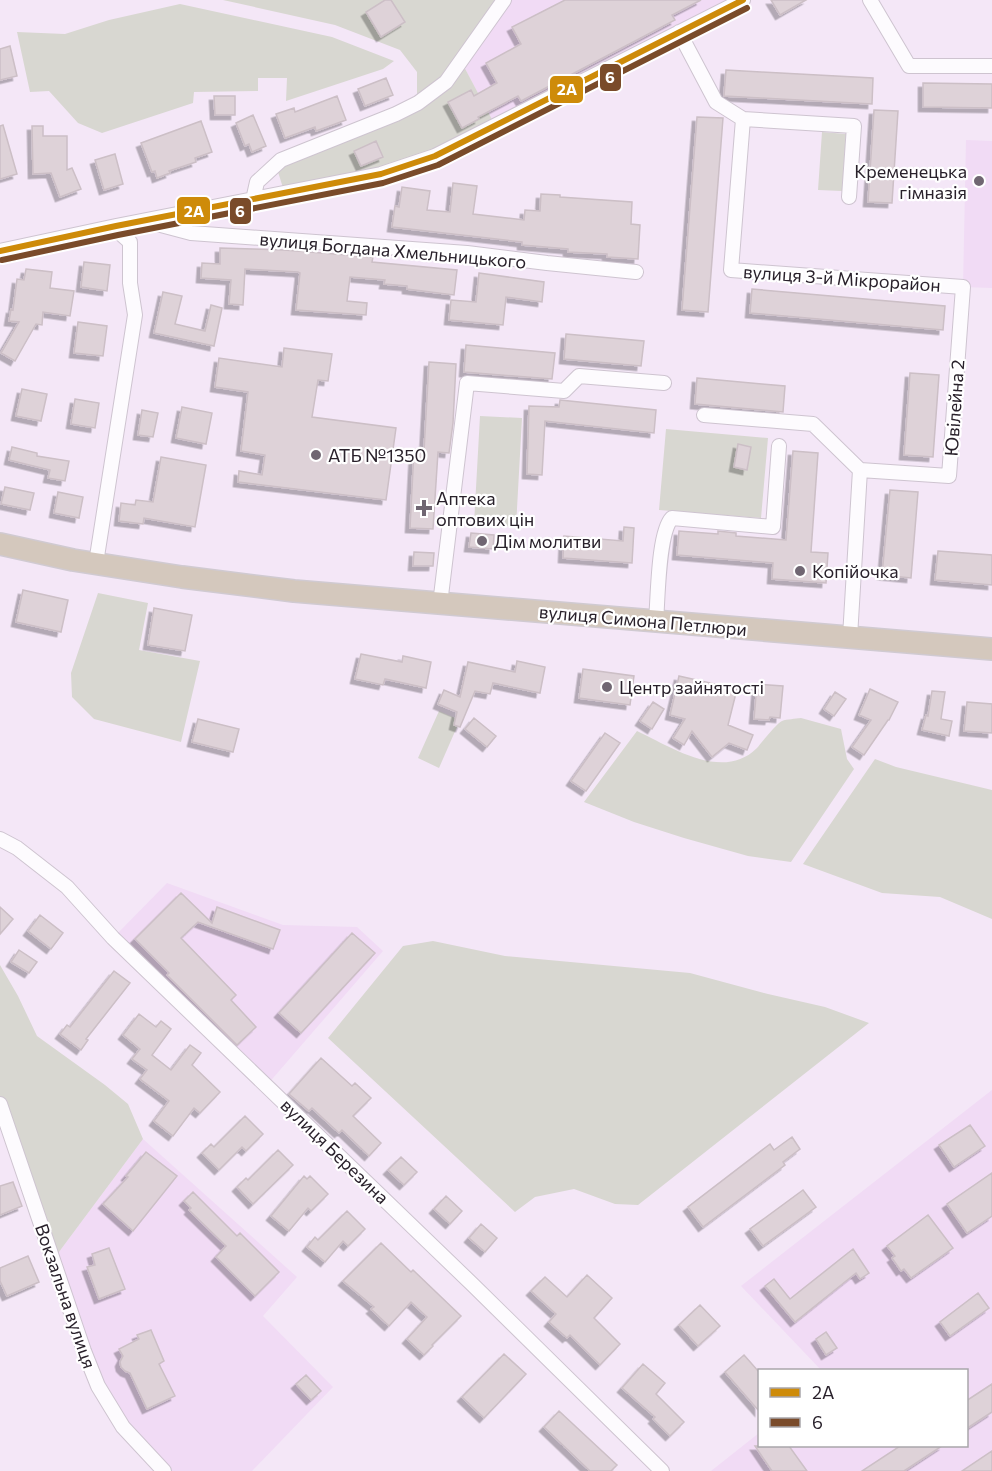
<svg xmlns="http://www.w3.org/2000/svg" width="992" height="1471" font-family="Commissioner,sans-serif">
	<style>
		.built { fill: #f1dbf5 }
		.green { fill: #d8d7d1 }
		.building { fill: #ded2d8; stroke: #ccbfc6; stroke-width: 1.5; filter: url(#shadow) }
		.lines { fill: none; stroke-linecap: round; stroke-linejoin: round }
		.minor-casing { stroke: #cec4d0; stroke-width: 16 }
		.highway-casing { stroke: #d0cad1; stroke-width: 24 }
		.minor { stroke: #fdfbfe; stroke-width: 14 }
		.highway { stroke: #d4c8bd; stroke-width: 21 }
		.bus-1-casing { stroke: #fff; stroke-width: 10 }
		.bus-2-casing { stroke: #fff; stroke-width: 10 }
		.bus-1 { stroke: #ce8b09; stroke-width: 6 }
		.bus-2 { stroke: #7a4b2a; stroke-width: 6 }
		.poi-dot { fill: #706672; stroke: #fff; stroke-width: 2 }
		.labels { text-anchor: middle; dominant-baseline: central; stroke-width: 4.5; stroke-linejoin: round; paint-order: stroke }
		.poi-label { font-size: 18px; fill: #29212b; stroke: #fff; text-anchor: start }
		.street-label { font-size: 18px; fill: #29212b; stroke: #fff }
		.line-badge { stroke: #fff; stroke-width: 2 }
		.badge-label { font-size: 16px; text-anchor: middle; font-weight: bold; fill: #fff }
	</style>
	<defs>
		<filter id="shadow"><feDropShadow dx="-4.5" dy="4.5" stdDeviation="0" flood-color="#0004"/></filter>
	</defs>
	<rect width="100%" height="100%" fill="#f4e7f7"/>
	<!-- built -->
	<path class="built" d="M502 0H743L495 125 461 61Z
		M966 140 992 141V288L963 287Z
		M167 883 283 925 357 927 383 951 267 1085 113 938Z
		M992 1090V1471H711L759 1433 760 1446H966V1370H821L741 1286Z
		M143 1139 297 1277 263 1316 333 1387 252 1471H164L98 1386 53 1260Z"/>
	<!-- green -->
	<path class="green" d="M223 0H504L461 61 495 125 435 156 285 194 278 172 281 160 417 100V72L400 50 335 25Z
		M180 4 332 37 394 61 383 69 286 101 287 78H258V91L194 92 193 103 102 133 78 123 49 91 30 92 17 32 65 34 109 20Z
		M822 132 846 134 842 191 818 190Z
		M480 416 522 418 516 527 474 524Z
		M666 429 768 438 761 518 659 510Z
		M98 593 148 603 139 650 200 661 181 742 94 719 72 697 71 673Z
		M439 711 460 720 439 768 418 758Z
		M801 718 841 729 847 759 854 769 791 862 748 856 684 838 634 822 584 802 637 731C671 747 723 782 757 748 762 742 777 723 782 721 787 719 795 719 801 718Z
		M875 759 896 767 992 790V919L940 897 882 893 803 864Z
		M433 941 505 956 690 973 768 994 825 1007 869 1023 638 1205 615 1204 574 1189 535 1197 515 1212 328 1038 403 946Z
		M0 965 18 996 37 1036 105 1085 128 1104 143 1139 53 1260 0 1104Z"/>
	<!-- building -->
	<path class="building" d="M385 0H391L405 22 381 37 366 12Z
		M565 0H701L672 15 675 20 521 101 518 96 478 117 479 119 462 128 448 102 471 90 474 96 497 83 486 63 521 44 512 27Z
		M771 0H806L780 15Z
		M10 46 17 76 0 80V49Z
		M726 70 873 78 872 104 724 96Z
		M386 78 393 95 365 106 358 89Z
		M923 83 992 84V108L923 107Z
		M214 96H235V115H215Z
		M337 96 346 120 316 131 315 127 285 138 276 114 294 108 295 112Z
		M874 110 898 111 892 203 868 202Z
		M253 115 266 146 252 152 249 144 245 146 236 123Z
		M697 117 723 118 708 312 682 310Z
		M201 121 212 152 195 158 196 162 169 171 170 173 157 178 155 171 152 172 141 143Z
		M3 125 17 174 0 179V126Z
		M32 126H43V136H67V170L72 168 81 189 60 197 51 173 33 174Z
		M376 141 383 157 361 166 354 151Z
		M115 154 123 184 104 190 95 160Z
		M453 183 477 186 473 214 524 220 525 210 540 211 541 194 560 195V197L632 202 631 224 640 225 638 259 607 257V254L568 252V249L522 245V242L392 227 395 206 399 207 402 187 430 191 427 210 450 212Z
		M220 248 284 250 373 257 372 262 457 270 454 295 407 289V286L384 284 385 280 350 277 347 301 367 303 366 315 296 310 300 273 298 272 245 269 243 305 229 304 231 280 201 278 202 263 220 264Z
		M84 262 110 265 107 291 81 287Z
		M26 269 52 272 50 288 74 291 70 316 43 312 42 325 36 324 15 361 1 353 19 322 9 321 11 309 13 310 17 279 24 280Z
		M479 273 544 282 542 302 506 297 503 325 449 320 451 300 476 302Z
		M752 289 945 306 943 330 750 313Z
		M163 292 182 296 175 324 205 331 211 305 222 308 214 346 154 333Z
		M78 322 107 326 103 356 74 353Z
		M566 334 644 341 641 366 564 359Z
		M466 345 555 353 552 379 464 372Z
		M284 348 332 354 328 381 318 380 312 417 396 428 386 500 238 482 239 471 262 475 265 455 241 451 248 392 215 387 219 358 282 367Z
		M429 362 456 364 453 423 449 453 438 452 433 529 410 528 414 450 424 451Z
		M910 373 939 375 933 457 904 455Z
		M697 378 785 386 783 412 695 404Z
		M22 389 47 394 41 421 16 416Z
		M75 399 99 403 95 428 71 424Z
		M560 400 656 410 654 433 545 421 542 475 527 474 529 406 559 407Z
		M182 407 212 413 206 444 176 438Z
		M142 410 158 413 153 437 138 435Z
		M738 444 751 447 747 470 734 467Z
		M12 447 37 453V456L69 461 65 481 48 478 50 470 9 460Z
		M793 451 818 453 811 552 828 553 826 583 772 579 773 563 677 555 679 531 718 534V531L736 533V536L786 540Z
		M161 457 206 465 195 527 144 518 143 524 119 521 121 503 135 505 136 500 153 502Z
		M5 487 34 493 30 510 1 504Z
		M890 490 918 492 911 578 882 575Z
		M58 492 83 497 79 518 54 513Z
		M624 527 634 528 632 563 563 558 564 536 623 541Z
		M471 533 494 535 493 549 469 547Z
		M938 551 992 555V585L935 580Z
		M414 552 434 553 433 566H413Z
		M23 590 68 600 61 632 16 622Z
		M154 608 192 615 185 651 148 645Z
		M361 654 402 662 403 656 431 662 426 688 385 679 383 685 355 679Z
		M517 661 545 667 540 693 493 683 490 694 475 691 460 727 454 725 457 712 438 704 444 690 460 697 468 662 515 672Z
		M583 669 634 676 630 705 579 698Z
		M679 676 737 689 728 725 753 735 747 750 729 743 712 757 692 731 684 745 673 738 685 719 670 715Z
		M757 684 783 686 780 718 770 717 769 720 754 719Z
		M870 689 898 702 889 720H888L864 755 852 747 871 720 859 715Z
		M932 691 945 692 941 719 952 721 949 736 922 730 926 715 928 716Z
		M835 692 846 699 834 716 824 709Z
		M653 702 664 709 652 729 640 721Z
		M967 702 992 704V733L964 731Z
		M474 718 496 736 487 747 465 729Z
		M198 719 239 729 233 752 192 742Z
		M605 733 620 743 586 791 571 781Z
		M181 893 212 923 217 907 280 930 273 949 198 922 181 938 236 995 231 1000 256 1027 237 1045 167 975 169 973 135 939Z
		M0 907 13 919 0 934Z
		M40 915 63 933 51 949 28 931Z
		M352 933 375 953 301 1033 279 1013Z
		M19 950 37 962 29 973 11 962Z
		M114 971 130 983 86 1039 88 1040 81 1050 60 1034 67 1025 70 1027Z
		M139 1014 156 1027 161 1021 171 1029 152 1055 171 1070 190 1045 201 1053 192 1065 220 1092 200 1113 194 1108 173 1136 154 1121 169 1101 140 1079 147 1070 132 1059 140 1049 123 1035Z
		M321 1058 352 1086 355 1083 371 1098 353 1116 381 1143 369 1156 342 1130 339 1133 312 1108 309 1111 289 1094Z
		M245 1116 263 1134 246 1151 242 1147 219 1170 202 1153 211 1144 214 1147Z
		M970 1125 985 1146 954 1167 939 1145Z
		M792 1137 800 1149 783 1162 785 1165 703 1227 688 1207 770 1144 774 1150Z
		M278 1150 293 1165 253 1204 237 1187 246 1178 248 1180Z
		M146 1152 177 1176 133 1231 103 1204 128 1177 126 1176Z
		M401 1157 417 1172 404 1185 388 1170Z
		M992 1173V1216L967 1233 947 1204Z
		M304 1176 307 1179 310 1176 328 1194 311 1211 308 1208 289 1231 271 1216Z
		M13 1182 22 1206 0 1215V1186Z
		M803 1190 816 1207 763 1246 750 1229Z
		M193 1192 237 1236 240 1233 279 1272 255 1296 216 1257 226 1246 189 1210 191 1208 184 1201Z
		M446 1196 462 1211 450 1224 434 1209Z
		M347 1211 365 1229 348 1246 343 1241 325 1262 307 1247 315 1237 318 1240Z
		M928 1215 953 1248 911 1278 904 1269 901 1271 892 1258 895 1256 887 1246Z
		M481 1224 497 1238 485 1252 469 1238Z
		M381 1243 411 1272 413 1270 461 1316 432 1345 433 1346 424 1355 407 1339 427 1317 411 1302 389 1326 371 1309 374 1307 343 1281Z
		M109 1248 125 1289 99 1299 87 1267 95 1265 92 1254Z
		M853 1249 869 1273 860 1279 856 1273 795 1322 765 1286 774 1279 790 1299Z
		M28 1256 39 1282 7 1296 0 1281V1268Z
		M587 1275 612 1298 594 1318 620 1344 600 1365 570 1335 567 1338 549 1322 556 1314 531 1291 545 1277 567 1297Z
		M978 1293 989 1308 950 1336 940 1322Z
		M700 1305 720 1326 698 1346 679 1325Z
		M151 1330 164 1361 159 1364 175 1396 147 1409 130 1373 125 1371 121 1367 120 1362 123 1356 119 1349 139 1339 137 1335Z
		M826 1332 837 1348 826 1355 816 1339Z
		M504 1354 526 1374 484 1418 462 1397Z
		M744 1355 759 1372V1411L725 1372Z
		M643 1364 665 1383 656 1394 684 1422 670 1436 653 1419 655 1417 622 1388Z
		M306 1375 321 1391 311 1400 296 1384Z
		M992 1384V1412L966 1429V1401Z
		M559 1411 617 1465 611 1471H590L544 1427Z
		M755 1446H789L807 1471H772Z
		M900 1446H942L904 1471H862Z
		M992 1451V1471H962Z"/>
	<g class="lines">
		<defs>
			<path id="minor" d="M870 0 909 66H992
				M679 32 716 102 743 119 731 270 963 287 949 476 860 470
				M743 119 854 126 849 197
				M253 200 257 182 281 160 396 114 418 103 446 82 504 0
				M153 219 157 224 191 233 467 253 547 263 636 272
				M0 251 116 226 381 174 435 156 743 0
				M704 415 813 424 860 470
				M96 563 135 315 130 283V242L120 233 116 226
				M440 604 467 383 564 391 579 376 664 383
				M656 621C658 599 658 532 672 518L773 527 779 446
				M850 637 860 470
				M0 839 17 848 67 887 113 938 473 1285 662 1471
				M0 1104 84 1351 98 1386 123 1427 164 1471"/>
			<path id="highway" d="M0 544 73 560 182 577 294 591 992 649"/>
		</defs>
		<!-- minor casing -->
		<use href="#minor" class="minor-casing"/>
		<!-- highway casing -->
		<use href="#highway" class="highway-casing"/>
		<!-- minor -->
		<use href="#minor" class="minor"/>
		<!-- highway -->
		<use href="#highway" class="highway"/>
		<defs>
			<path id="bus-1" d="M0 251 116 226 381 174 435 156 743 0"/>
			<path id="bus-2" d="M2 260 118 235 383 183 438 165 747 8"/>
		</defs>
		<!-- bus-1 casing -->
		<use href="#bus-1" class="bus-1-casing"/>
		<!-- bus-2 casing -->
		<use href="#bus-2" class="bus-2-casing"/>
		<!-- bus-1 -->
		<use href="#bus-1" class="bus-1"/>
		<!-- bus-2 -->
		<use href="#bus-2" class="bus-2"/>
	</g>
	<!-- markers -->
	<g class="poi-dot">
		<circle cx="979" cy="181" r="6"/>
		<circle cx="316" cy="455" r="6"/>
		<path d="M421 499h6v6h6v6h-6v6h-6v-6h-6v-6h6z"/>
		<circle cx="482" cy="541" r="6"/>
		<circle cx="800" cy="571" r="6"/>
		<circle cx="607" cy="687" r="6"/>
	</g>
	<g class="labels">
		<!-- poi labels -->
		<g class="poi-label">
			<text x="967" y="171" text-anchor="end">Кременецька<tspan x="967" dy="21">гімназія</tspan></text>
			<text x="328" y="455">АТБ №1350</text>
			<text x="436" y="498">Аптека<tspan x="436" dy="21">оптових цін</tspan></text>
			<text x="494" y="541">Дім молитви</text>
			<text x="812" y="571">Копійочка</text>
			<text x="619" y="687">Центр зайнятості</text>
		</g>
		<!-- street labels -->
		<g class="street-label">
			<text transform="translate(393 250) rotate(5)">вулиця Богдана Хмельницького</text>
			<text transform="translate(842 278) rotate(4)">вулиця 3-й Мікрорайон</text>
			<text transform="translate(954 408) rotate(-86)">Ювілейна 2</text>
			<text transform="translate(643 620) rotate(5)">вулиця Симона Петлюри</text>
			<text transform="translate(335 1151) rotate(44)">вулиця Березина</text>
			<text transform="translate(66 1296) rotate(71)">Вокзальна вулиця</text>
		</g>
	</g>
	<g class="line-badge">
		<rect x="599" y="63" width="23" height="29" rx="6" fill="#7a4b2a"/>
		<rect x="549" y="75" width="35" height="29" rx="6" fill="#ce8b09"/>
		<rect x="176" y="196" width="35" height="29" rx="6" fill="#ce8b09"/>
		<rect x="229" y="197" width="23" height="28" rx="6" fill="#7a4b2a"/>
	</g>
	<g class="badge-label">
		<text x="610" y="83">6</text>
		<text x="567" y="95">2A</text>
		<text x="194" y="217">2A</text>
		<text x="240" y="217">6</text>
	</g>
	<!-- legend -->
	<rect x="758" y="1369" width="210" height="78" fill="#ffffff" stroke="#a9a6aa" stroke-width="1.5"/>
	<rect x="770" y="1388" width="30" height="9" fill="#ce8b09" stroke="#a9a6aa" stroke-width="1.5"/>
	<text x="812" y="1399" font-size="18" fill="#29212b">2A</text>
	<rect x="770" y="1418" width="30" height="9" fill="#7a4b2a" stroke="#a9a6aa" stroke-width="1.5"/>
	<text x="812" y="1429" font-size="18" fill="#29212b">6</text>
</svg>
